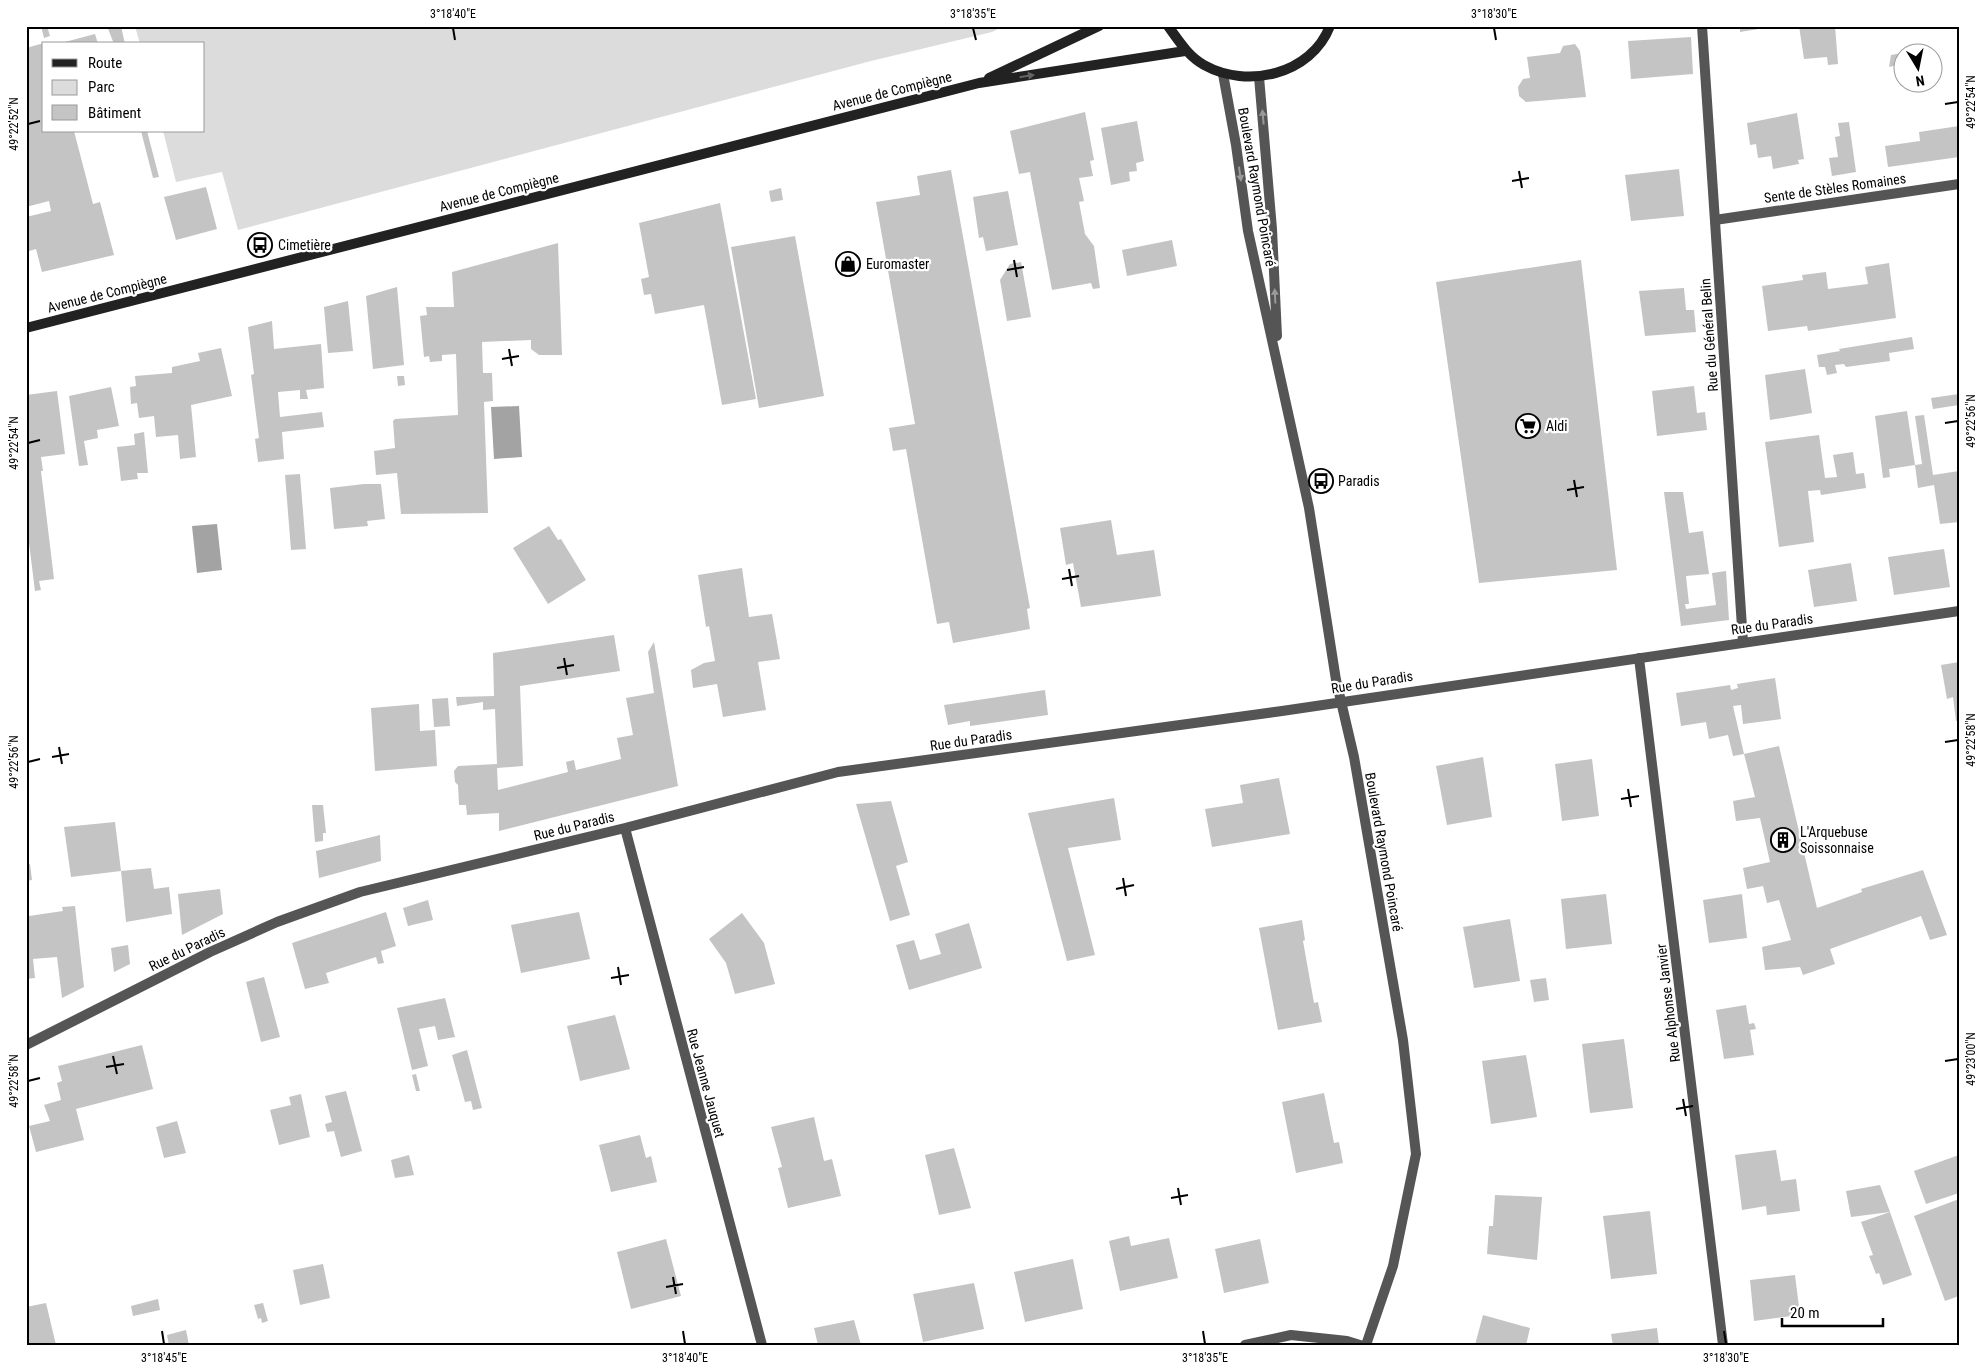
<svg xmlns="http://www.w3.org/2000/svg" width="1985" height="1371" font-family="'Roboto Condensed',sans-serif">
	<style>
		.green { fill: #dcdcdc }
		.water { fill: #a3a3a3 }
		.building { fill: #c4c4c4 }
		.lines { fill: none; stroke-linecap: round; stroke-linejoin: round }
		.street { stroke: #555; stroke-width: 10 }
		.secondary { stroke: #222; stroke-width: 10 }
		.oneway { fill: #646464 }
		.oneway2 { fill: #999 }
		.ticks { fill: none; stroke: #000; stroke-width: 2 }
		.labels { text-anchor: middle; dominant-baseline: central; stroke-width: 4.5; stroke-linejoin: round; paint-order: stroke }
		.street-label { font-size: 14px; fill: #000; stroke: #fff }
		.poi-label { font-size: 14px; fill: #000; stroke: #fff; text-anchor: start }
		.neatline { fill: none; stroke: #000; stroke-width: 2 }
		.ticks-label { font-size: 12px; text-anchor: middle; fill: #000 }
	</style>
	<rect width="100%" height="100%" fill="#fff"/>
	<!-- green -->
	<path class="green" d="M135 26H1004L992 32 871 61 238 230 222 172 176 182 163 131H204V44H140Z"/>
	<!-- water -->
	<path class="water" d="M519 406 522 457 494 459 491 407Z
		M217 524 222 570 197 573 192 526Z"/>
	<!-- building -->
	<path class="building" d="M41 26H47L50 36 44 38Z
		M107 26H121L125 44H114Z
		M1740 26H1771V27L1740 32Z
		M1799 26H1835L1838 64 1828 65 1827 57 1804 59Z
		M95 34 98 44H61V43Z
		M1691 37 1693 74 1631 79 1628 41Z
		M44 43V131H74L93 204 100 202 114 255 42 272 36 249 26 252V217L51 211 49 201 26 207V48Z
		M1575 44 1580 51 1586 97 1526 102 1519 96 1518 87 1523 79 1530 78 1527 57 1560 53 1563 46Z
		M1902 53V64L1889 67 1891 55Z
		M1085 112 1094 160 1090 161 1093 176 1079 178 1084 201 1079 202 1085 234 1094 246 1100 288 1093 289 1091 283 1052 290 1030 172 1019 174 1010 131Z
		M1797 113 1804 159 1798 160 1799 164 1773 169 1771 156 1758 158 1756 144 1750 145 1747 123Z
		M1137 121 1144 161 1136 163 1137 171 1129 172 1130 181 1111 185 1101 128Z
		M1849 122 1856 172 1832 176 1829 158 1838 157 1835 137 1840 136 1838 123Z
		M1959 126V157L1888 167 1885 146 1920 141 1919 132Z
		M141 131H147L159 177 153 178Z
		M1679 169 1684 216 1631 221 1625 175Z
		M951 170 1030 608 1027 609 1030 629 953 643 949 622 937 624 906 449 893 451 889 428 915 424 876 202 920 195 917 176Z
		M206 187 217 229 176 240 164 197Z
		M781 188 783 200 771 202 769 191Z
		M1008 191 1018 245 986 251 983 237 979 238 973 197Z
		M720 203 756 399 722 405 704 305 655 314 651 294 644 295 641 279 649 277 639 223Z
		M795 236 824 396 759 408 731 247Z
		M1172 240 1177 266 1127 276 1122 250Z
		M558 243 562 355H539L531 349V340L482 342 483 373H492L493 401 484 402 488 513 401 514 397 473 376 475 374 451 395 448 393 421 395 419 458 415 456 354 442 355V361L430 362 429 356 424 357 420 316 427 315 426 307H454L452 272Z
		M1581 260 1617 570 1479 583 1436 282Z
		M1021 262 1031 317 1007 321 1000 280 1010 264Z
		M1889 263 1896 318 1808 331 1807 326 1768 331 1762 286 1803 280 1802 275 1826 272 1828 289 1868 284 1865 267Z
		M397 287 404 365 373 369 366 296Z
		M1684 288 1686 310H1694L1696 332 1645 336 1639 291Z
		M348 301 353 351 328 353 324 307Z
		M272 321 274 349 321 344 324 388 306 390 308 399H300V390L278 392 280 417 322 412 324 427 282 432 284 459 258 462 255 439 259 438 251 375 254 374 248 327Z
		M1912 337 1914 349 1889 353 1890 361 1846 367 1844 364 1835 365 1837 373 1827 375 1825 367H1819L1817 355 1840 351 1839 349Z
		M221 348 232 396 191 405 196 457 180 459 178 435 156 437 154 416 139 418 137 403 131 404 130 387 136 386 135 376 172 373V367L200 361 198 353Z
		M1805 369 1812 413 1770 420 1765 375Z
		M397 376H404L405 385 398 386Z
		M1694 386 1697 413 1705 412 1707 430 1657 436 1652 391Z
		M111 387 119 426 97 430 98 438 84 441 88 465 79 466 69 396Z
		M57 391 65 454 41 457 43 471H41L54 579 39 581 41 590 35 591 26 519V395Z
		M1959 394V405L1933 409 1931 398Z
		M1907 411 1915 465 1889 469 1890 477 1883 478 1875 416Z
		M1924 415 1933 475 1959 471V522L1940 524 1934 485 1918 488 1915 465 1922 464 1915 416Z
		M144 432 148 473H137L138 479 121 481 117 447 135 445 134 434Z
		M1819 435 1825 478 1837 477 1833 455 1853 452 1856 474 1864 473 1866 488 1821 495 1820 490 1808 491 1814 542 1779 547 1765 442Z
		M300 474 306 549 291 550 285 475Z
		M364 484H381L385 519 367 521 368 526 334 529 330 488Z
		M1664 492H1683L1689 533 1703 531 1709 574 1686 576 1689 604H1685L1686 609 1716 605 1712 573 1726 571 1729 620 1681 626Z
		M1111 520 1117 555 1154 550 1161 596 1081 607 1073 563 1066 565 1060 528Z
		M549 526 558 540 561 539 586 580 548 604 513 548Z
		M1944 549 1950 587 1894 595 1888 557Z
		M1851 563 1857 601 1814 607 1808 570Z
		M742 568 749 617 772 614 780 659 758 662 766 710 723 717 717 684 693 688 691 670 704 663 715 661 709 626 706 627 698 575Z
		M614 635 620 671 520 686 523 766 497 768 498 790 568 772 566 762 574 760 576 770 621 759 617 738 633 735 626 698 654 693 648 652 654 642 678 786 499 831V813L467 815 466 805H459L458 785 455 782 454 771 458 766 497 764 495 709 483 710V702L457 706 456 697 494 696 493 653Z
		M1959 662V720L1956 721 1953 697 1947 699 1941 665Z
		M1775 678 1781 719 1743 724 1741 705 1733 706 1744 754 1733 756 1728 735 1709 739 1706 722 1681 726 1676 693 1730 685 1731 690 1738 688 1737 684Z
		M1045 690 1048 715 970 726V721L948 725 944 705Z
		M448 698 450 726 434 727 432 699Z
		M419 704 420 731 435 730 437 766 375 771 371 708Z
		M1779 746 1817 908 1862 892 1861 889 1923 870 1947 935 1930 940 1921 916 1830 949 1835 964 1803 975 1800 967 1765 970 1762 947 1791 940 1779 900 1767 903 1763 886 1747 889 1743 868 1770 862 1760 818 1736 821 1733 801 1755 797 1744 754Z
		M1483 757 1492 817 1447 825 1436 766Z
		M1592 759 1599 816 1562 821 1555 764Z
		M1279 778 1290 834 1212 847 1205 809 1243 803 1240 785Z
		M1114 798 1121 840 1068 848 1095 955 1067 961 1028 813Z
		M891 801 908 862 896 866 910 915 890 921 856 804Z
		M312 805H323L326 833H323V841L315 842Z
		M115 822 121 871 71 877 64 827Z
		M380 835 381 861 319 878 316 851Z
		M30 864 32 880 26 881V865Z
		M151 868 154 889 169 887 172 914 126 922 121 871Z
		M220 889 223 914 182 935 178 894Z
		M1606 894 1612 944 1566 949 1561 899Z
		M1742 894 1747 938 1709 943 1703 900Z
		M27 899 29 916 63 911 62 907 75 906 84 987 62 998 57 957 33 959 35 978 26 979Z
		M428 900 433 920 408 926 403 908Z
		M386 912 396 946 381 951 384 963 378 964 376 957 326 973 329 983 305 989 292 943Z
		M579 912 590 959 521 973 511 925Z
		M742 913 764 943 775 984 735 994 726 963 709 939Z
		M1510 919 1520 981 1474 988 1463 927Z
		M1302 920 1305 940 1303 941 1314 1003 1318 1002 1322 1022 1278 1030 1259 928Z
		M969 923 982 968 909 990 896 945 914 940 920 960 941 954 935 934Z
		M128 945 130 964 114 972 111 948Z
		M264 977 280 1037 261 1042 246 982Z
		M1546 978 1549 1000 1534 1002 1530 980Z
		M445 998 455 1037 438 1040 435 1026 419 1029 428 1066 412 1070 397 1008Z
		M1746 1005 1749 1024 1754 1023 1756 1029 1750 1030 1754 1055 1724 1059 1716 1010Z
		M615 1015 630 1069 580 1081 567 1026Z
		M1624 1039 1633 1108 1590 1113 1582 1044Z
		M142 1045 153 1089 76 1109 84 1140 36 1152 29 1126 50 1121 44 1105 61 1100 57 1083 62 1081 58 1066Z
		M467 1050 482 1108 473 1110 471 1101 465 1102 452 1055Z
		M1526 1055 1537 1117 1491 1124 1482 1061Z
		M416 1074 420 1091H416L412 1075Z
		M346 1091 362 1151 341 1157 334 1131 327 1132 325 1124 332 1122 325 1096Z
		M1324 1093 1334 1143 1339 1142 1343 1163 1296 1173 1282 1102Z
		M301 1094 310 1137 279 1145 270 1110 291 1105 289 1097Z
		M814 1117 824 1161 832 1159 841 1196 788 1208 778 1168 782 1167 771 1127Z
		M177 1121 186 1153 164 1158 156 1127Z
		M640 1135 646 1158 651 1156 657 1182 611 1192 599 1145Z
		M954 1148 971 1208 939 1215 925 1155Z
		M1776 1150 1781 1181 1796 1179 1800 1211 1767 1215 1766 1206 1742 1210 1735 1155Z
		M409 1155 414 1175 395 1178 391 1160Z
		M1959 1155V1193L1926 1204 1914 1171Z
		M1880 1185 1890 1212 1912 1275 1883 1285 1879 1273 1876 1274 1869 1256 1873 1255 1861 1222 1890 1212 1851 1217 1846 1191Z
		M1495 1195 1542 1197 1537 1260 1487 1254 1489 1226H1493Z
		M1959 1199V1296L1945 1301 1914 1216Z
		M1650 1211 1657 1274 1611 1279 1603 1216Z
		M1129 1236 1131 1246 1169 1238 1178 1278 1120 1291 1109 1241Z
		M666 1239 681 1296 631 1309 617 1252Z
		M1260 1239 1269 1283 1224 1293 1215 1249Z
		M1073 1259 1083 1309 1025 1322 1014 1272Z
		M323 1264 330 1298 300 1305 293 1270Z
		M1795 1275 1800 1315 1754 1321 1750 1280Z
		M974 1283 984 1329 923 1342 913 1294Z
		M158 1299 160 1310 133 1316 131 1306Z
		M46 1303 56 1345H26V1307Z
		M263 1303 268 1321 262 1323 261 1318 258 1319 254 1305Z
		M1483 1315 1530 1328 1526 1345H1475Z
		M854 1320 861 1345H818L814 1328Z
		M1657 1328 1659 1345H1613L1611 1334Z
		M186 1330 189 1345H169L167 1335Z"/>
	<g class="lines">
		<!-- street -->
		<path class="street" d="M1702 26 1743 642
			M1223 74 1236 145 1248 231 1309 508 1336 680 1354 757 1403 1040 1416 1154 1393 1266 1366 1345
			M1259 77 1272 229 1277 336
			M1715 220 1959 184
			M1639 658 1723 1345
			M625 828 762 1345
			M26 1045 210 952 277 922 360 892 625 828 838 772 1282 711 1959 611
			M1245 1345 1291 1335 1347 1341 1360 1345"/>
		<!-- secondary -->
		<path class="secondary" d="M1168 26C1179 41 1188 56 1204 65 1247 89 1311 75 1330 26
			M989 78 1099 26
			M26 328 979 83 1185 51"/>
	</g>
	<!-- one-way arrows -->
	<defs><path id="oneway-solid" d="M-6-.8H1V-3.2L6.5 0L1 3.2V.8H-6Z" transform="scale(1.25)"/></defs>
	<use class="oneway" href="#oneway-solid" transform="translate(1027 76) rotate(-9)"/>
	<g class="oneway2">
		<use href="#oneway-solid" transform="translate(1263 117) rotate(-95)"/>
		<use href="#oneway-solid" transform="translate(1240 174) rotate(82)"/>
		<use href="#oneway-solid" transform="translate(1275 296) rotate(-93)"/>
	</g>
	<!-- ticks -->
	<path class="ticks" d="M453 28 455 40M973 28 976 40M1494 28 1496 40M1945 104 1958 102M28 124 40 121M1519 171 1522 188M1512 181 1529 178M1014 260 1017 277M1007 270 1024 267M509 349 512 366M502 359 519 356M1945 423 1958 421M28 443 40 440M1574 480 1577 497M1567 490 1584 487M1069 569 1072 586M1062 579 1079 576M564 658 567 675M557 668 574 665M1945 742 1958 740M59 747 62 764M52 757 69 754M28 762 40 759M1628 789 1631 807M1621 799 1639 796M1123 878 1126 896M1116 889 1134 885M618 967 621 985M611 978 629 975M113 1056 117 1074M1945 1061 1958 1059M106 1067 124 1064M28 1081 40 1078M1683 1099 1686 1116M1676 1109 1693 1106M1178 1188 1181 1205M1171 1198 1188 1195M673 1277 676 1294M666 1287 683 1284M162 1331 164 1344M683 1331 685 1344M1203 1331 1205 1344M1724 1331 1726 1344"/>
	<!-- icons -->
	<defs>
		<symbol id="bus-ring" viewBox="-11 -11 22 22"><circle r="9.5" fill="#fff" stroke="#000" stroke-width="1.5"/><path d="M-5-6H5V4H4V6H2V4H-2V6H-4V4H-5ZM-3.5-4V0h7V-4ZM-3.5 1.2v1.5H-2V1.2ZM2 1.2v1.5H3.5V1.2Z" fill="#000"/></symbol>
		<symbol id="shop-ring" viewBox="-11 -11 22 22"><circle r="9.5" fill="#fff" stroke="#000" stroke-width="1.5"/><path d="M-5-2.5h2.3a2.7 3.5 0 0 1 5.4 0H5L5.5 6h-11ZM-1.5-2.5h3a1.5 2.3 0 0 0-3 0Z" fill="#000"/></symbol>
		<symbol id="supermarket-ring" viewBox="-11 -11 22 22"><circle r="9.5" fill="#fff" stroke="#000" stroke-width="1.5"/><path d="M-6-5.5h2.5l.6 2H6L4.5 2H-2.5L-4.4-4H-6ZM-1.5 3.2a1.3 1.3 0 1 0 .1 0ZM3 3.2a1.3 1.3 0 1 0 .1 0Z" fill="#000"/></symbol>
		<symbol id="building-ring" viewBox="-11 -11 22 22"><circle r="9.5" fill="#fff" stroke="#000" stroke-width="1.5"/><path d="M-4-6H4V6H1V3H-1V6H-4ZM-2.5-4.3h1.7v1.8h-1.7ZM.8-4.3h1.7v1.8H.8ZM-2.5-1h1.7V.8h-1.7ZM.8-1h1.7V.8H.8Z" fill="#000"/></symbol>
	</defs>
	<g fill-rule="evenodd">
		<use href="#bus-ring" x="246" y="231" width="28" height="28"/>
		<use href="#shop-ring" x="834" y="250" width="28" height="28"/>
		<use href="#supermarket-ring" x="1514" y="412" width="28" height="28"/>
		<use href="#bus-ring" x="1307" y="467" width="28" height="28"/>
		<use href="#building-ring" x="1769" y="826" width="28" height="28"/>
	</g>
	<g class="labels">
		<!-- street labels -->
		<g class="street-label">
			<text transform="translate(892 91) rotate(-14)">Avenue de Compiègne</text>
			<text transform="translate(1257 187) rotate(80)">Boulevard Raymond Poincaré</text>
			<text transform="translate(1835 188) rotate(-8)">Sente de Stèles Romaines</text>
			<text transform="translate(499 192) rotate(-14)">Avenue de Compiègne</text>
			<text transform="translate(107 293) rotate(-14)">Avenue de Compiègne</text>
			<text transform="translate(1709 335) rotate(-94)">Rue du Général Belin</text>
			<text transform="translate(1772 624) rotate(-8)">Rue du Paradis</text>
			<text transform="translate(1372 682) rotate(-9)">Rue du Paradis</text>
			<text transform="translate(971 740) rotate(-8)">Rue du Paradis</text>
			<text transform="translate(574 826) rotate(-14)">Rue du Paradis</text>
			<text transform="translate(1384 852) rotate(80)">Boulevard Raymond Poincaré</text>
			<text transform="translate(187 949) rotate(-26)">Rue du Paradis</text>
			<text transform="translate(1668 1003) rotate(-97)">Rue Alphonse Janvier</text>
			<text transform="translate(706 1083) rotate(75)">Rue Jeanne Jauquet</text>
		</g>
		<!-- poi labels -->
		<g class="poi-label">
			<text x="278" y="245">Cimetière</text>
			<text x="866" y="264">Euromaster</text>
			<text x="1546" y="426">Aldi</text>
			<text x="1338" y="481">Paradis</text>
			<text x="1800" y="832">L'Arquebuse<tspan x="1800" dy="16">Soissonnaise</tspan></text>
		</g>
	</g>
	<!-- border -->
	<rect width="1985" height="1371" fill="none" stroke="#ffffff" stroke-width="55"/>
	<!-- legend -->
	<rect x="42" y="42" width="162" height="90" fill="#ffffff" stroke="#999999"/>
	<rect x="52" y="59" width="25" height="8" fill="#222222" stroke="#999999"/>
	<text x="88" y="68" font-size="15" fill="#000000">Route</text>
	<rect x="52" y="80" width="25" height="15" fill="#dcdcdc" stroke="#999999"/>
	<text x="88" y="92" font-size="15" fill="#000000">Parc</text>
	<rect x="52" y="105" width="25" height="15" fill="#c4c4c4" stroke="#999999"/>
	<text x="88" y="118" font-size="15" fill="#000000">Bâtiment</text>
	<!-- north arrow -->
	<g transform="translate(1918 68) rotate(170)"><circle r="24" fill="#ffffff" stroke="#999999"/>
	<path d="M0-4L9 19L0 12L-9 19Z" fill="#000000"/>
	<text y="-8" font-size="14" font-weight="bold" text-anchor="middle" fill="#000000">N</text>
	</g>
	<!-- scale -->
	<path d="M1782 1318v8h101v-8" fill="none" stroke="#000000" stroke-width="2.5"/>
	<text x="1790" y="1318" font-size="15" fill="#000000" stroke="#ffffff" stroke-width="4" paint-order="stroke">20 m</text>
	<rect x="28" y="28" width="1930" height="1316" class="neatline"/>
	<g class="ticks-label">
		<text x="453" y="18">3°18'40"E</text>
		<text x="973" y="18">3°18'35"E</text>
		<text x="1494" y="18">3°18'30"E</text>
		<text transform="translate(1971 102) rotate(-90)" y="4">49°22'54"N</text>
		<text transform="translate(14 124) rotate(-90)" y="4">49°22'52"N</text>
		<text transform="translate(1971 421) rotate(-90)" y="4">49°22'56"N</text>
		<text transform="translate(14 443) rotate(-90)" y="4">49°22'54"N</text>
		<text transform="translate(1971 740) rotate(-90)" y="4">49°22'58"N</text>
		<text transform="translate(14 762) rotate(-90)" y="4">49°22'56"N</text>
		<text transform="translate(1971 1059) rotate(-90)" y="4">49°23'00"N</text>
		<text transform="translate(14 1081) rotate(-90)" y="4">49°22'58"N</text>
		<text x="164" y="1362">3°18'45"E</text>
		<text x="685" y="1362">3°18'40"E</text>
		<text x="1205" y="1362">3°18'35"E</text>
		<text x="1726" y="1362">3°18'30"E</text>
	</g>
</svg>
